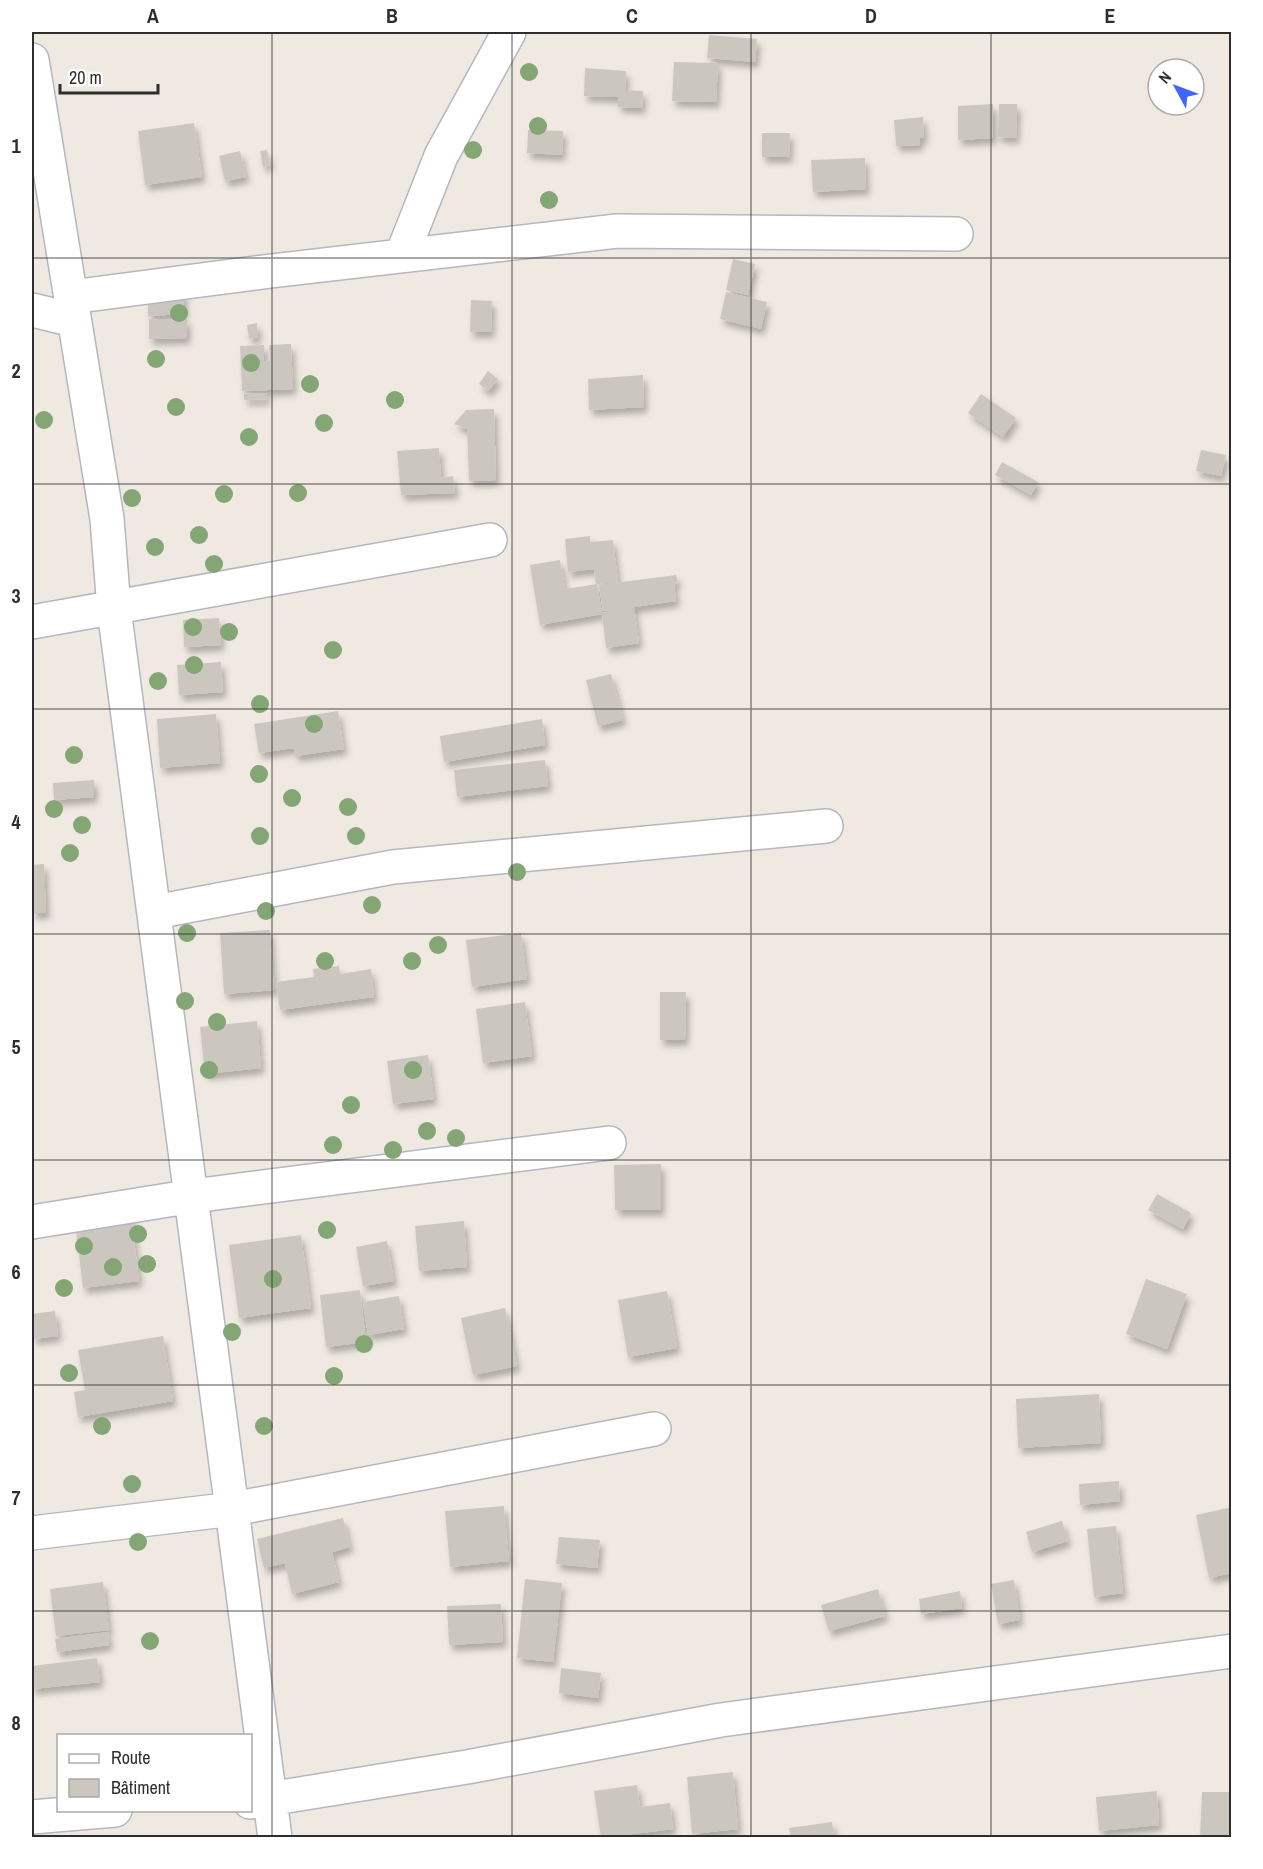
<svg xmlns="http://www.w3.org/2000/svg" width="1263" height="1869" font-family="'Archivo Narrow',sans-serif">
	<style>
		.building { fill: #cbc7bf; filter: url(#shadow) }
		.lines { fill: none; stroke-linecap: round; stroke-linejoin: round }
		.street-casing { stroke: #b4b7c1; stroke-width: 36 }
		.street { stroke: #fff; stroke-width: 33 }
		.tree { fill: #84a574 }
		.grid { fill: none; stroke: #2e2e2e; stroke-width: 1.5; stroke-opacity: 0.55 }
		.neatline { fill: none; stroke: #2e2e2e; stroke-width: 2 }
		.grid-label { font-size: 20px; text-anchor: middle; font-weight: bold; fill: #2e2e2e }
	</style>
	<defs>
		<filter id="shadow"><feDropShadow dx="3.5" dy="6" stdDeviation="3" flood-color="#0004"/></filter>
	</defs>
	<rect width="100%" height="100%" fill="#efe9e1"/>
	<!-- building -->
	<path class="building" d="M709 35 757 39 755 62 707 58Z
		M674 62 718 63 716 102 672 101Z
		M585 68 626 71 625 90 643 91 642 108 618 107V97L584 96Z
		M993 104V138L958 140V106Z
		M999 104H1017L1016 138 998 137Z
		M923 117 924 138H919L920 145 896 146 894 120Z
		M194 123 202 177 145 185 138 131Z
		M528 130 563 131 562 155 527 153Z
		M762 133H790L789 157H762Z
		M267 150 270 165 263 167 260 151Z
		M240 151 246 177 225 181 219 156Z
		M865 158 866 189 813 192 811 160Z
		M733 259 755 264 748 295 726 290Z
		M184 292V314L148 316V294Z
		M726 292 767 302 761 329 720 319Z
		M471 300 492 301 491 332H470Z
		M149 319H187V338L149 339Z
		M257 323 258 337 249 339 247 325Z
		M291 344 293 389 242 391 240 346 264 345V361H270L269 345Z
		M488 371 498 379 488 391 479 384Z
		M643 375 644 407 589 410 588 379Z
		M267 393V399L244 400V394Z
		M981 394 1016 418 1003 437 968 413Z
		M494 409 496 480 469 481 467 429 454 424 466 410Z
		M439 448 441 478 453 476 455 493 401 495 397 451Z
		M1201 450 1226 455 1221 476 1196 471Z
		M1002 462 1038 482 1031 495 995 475Z
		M590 536V542L613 540 618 582 596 584 594 569 568 572 565 539Z
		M560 560 565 589 597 584 602 614 540 625 530 565Z
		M676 575 678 582 674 583 676 601 634 607 639 643 606 648 602 613 618 610 603 611 599 585Z
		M219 618 221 645 184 647 183 620Z
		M221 662 223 692 179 695 177 665Z
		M611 674 623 720 598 726 586 680Z
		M338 711 344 749 295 756 294 748 259 753 254 724Z
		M216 714 220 763 160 768 157 719Z
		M542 719 545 745 444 762 440 736Z
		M545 760 548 786 457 797 454 770Z
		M94 780V797L54 800 53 783Z
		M44 864 46 913H32V865Z
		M270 930 274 990 224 994 220 933Z
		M521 933 527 979 472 987 466 940Z
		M339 966 340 974 371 969 374 997 280 1010 276 982 314 977 313 969Z
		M660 992H686L685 1040H660Z
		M525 1002 532 1056 483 1063 476 1009Z
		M257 1021 261 1068 205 1074 200 1027Z
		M428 1055 434 1099 393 1104 387 1061Z
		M661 1164V1210H615L614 1165Z
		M1157 1194 1191 1213 1183 1229 1148 1210Z
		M131 1214 139 1281 83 1288 75 1221Z
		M464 1221 467 1267 419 1271 415 1226Z
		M301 1235 311 1308 239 1318 229 1245Z
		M387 1241 394 1281 363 1286 356 1247Z
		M1146 1279 1187 1294 1167 1349 1126 1334Z
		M360 1290 366 1342 326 1347 320 1295Z
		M667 1291 677 1348 628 1357 618 1300Z
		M399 1296 404 1329 368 1335 363 1302Z
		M505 1308 517 1366 473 1375 461 1318Z
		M55 1311 58 1336 33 1339 32 1314Z
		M163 1336 173 1401 78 1417 74 1392 85 1390 78 1350Z
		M1099 1394 1101 1443 1018 1448 1016 1399Z
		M1119 1481 1120 1501 1080 1505 1079 1484Z
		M504 1506 509 1561 450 1567 445 1511Z
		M1232 1507V1573L1209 1578 1196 1515Z
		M343 1518 350 1547 332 1552 339 1582 292 1594 285 1563 264 1568 257 1539Z
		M1062 1521 1068 1541 1032 1552 1026 1532Z
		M1116 1526 1123 1593 1094 1597 1087 1529Z
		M559 1537 600 1540 597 1568 556 1564Z
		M525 1579 562 1583 553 1662 517 1658Z
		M1014 1580 1020 1620 998 1624 991 1584Z
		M103 1582 109 1630 56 1636 50 1589Z
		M878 1589 885 1616 829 1631 821 1605Z
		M960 1591 962 1608 921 1614 919 1599Z
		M501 1604 503 1642 449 1645 447 1606Z
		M108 1632 109 1645 57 1652 55 1639Z
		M97 1658 100 1682 32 1689V1666Z
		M561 1668 601 1673 598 1698 559 1693Z
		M733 1772 738 1829 692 1834 687 1777Z
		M637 1785 640 1807 670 1803 673 1829 601 1838 594 1791Z
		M1157 1791 1159 1825 1099 1831 1096 1797Z
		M1202 1792H1232V1838H1200Z
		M832 1822 834 1838H791L789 1828Z"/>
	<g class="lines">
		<defs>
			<path id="street" d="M32 60 107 519 114 609 275 1838
				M402 255 441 156 509 32
				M71 297 271 271 617 231 956 234
				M32 310 74 320
				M32 622 490 540
				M155 912 393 867 826 826
				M32 1222 193 1196 609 1143
				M32 1533 233 1509 654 1429
				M250 1802 467 1767 721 1720 1232 1651
				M32 1817 115 1810"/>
		</defs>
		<!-- street casing -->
		<use href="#street" class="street-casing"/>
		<!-- street -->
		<use href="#street" class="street"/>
	</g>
	<!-- trees -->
	<g class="tree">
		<circle cx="529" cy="72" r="9"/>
		<circle cx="538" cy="126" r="9"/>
		<circle cx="473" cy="150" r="9"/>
		<circle cx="549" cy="200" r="9"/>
		<circle cx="179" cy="313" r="9"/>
		<circle cx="156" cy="359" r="9"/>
		<circle cx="251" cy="363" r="9"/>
		<circle cx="310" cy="384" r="9"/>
		<circle cx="395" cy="400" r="9"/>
		<circle cx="176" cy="407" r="9"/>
		<circle cx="44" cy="420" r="9"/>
		<circle cx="324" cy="423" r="9"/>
		<circle cx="249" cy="437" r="9"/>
		<circle cx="298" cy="493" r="9"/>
		<circle cx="224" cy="494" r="9"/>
		<circle cx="132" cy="498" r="9"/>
		<circle cx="199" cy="535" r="9"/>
		<circle cx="155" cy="547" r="9"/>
		<circle cx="214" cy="564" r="9"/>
		<circle cx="193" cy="627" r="9"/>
		<circle cx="229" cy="632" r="9"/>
		<circle cx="333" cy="650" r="9"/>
		<circle cx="194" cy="665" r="9"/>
		<circle cx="158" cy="681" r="9"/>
		<circle cx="260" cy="704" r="9"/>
		<circle cx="314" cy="724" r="9"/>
		<circle cx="74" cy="755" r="9"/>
		<circle cx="259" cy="774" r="9"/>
		<circle cx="292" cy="798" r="9"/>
		<circle cx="348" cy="807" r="9"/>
		<circle cx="54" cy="809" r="9"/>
		<circle cx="82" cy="825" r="9"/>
		<circle cx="260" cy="836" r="9"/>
		<circle cx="356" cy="836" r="9"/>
		<circle cx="70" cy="853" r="9"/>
		<circle cx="517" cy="872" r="9"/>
		<circle cx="372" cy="905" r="9"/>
		<circle cx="266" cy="911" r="9"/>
		<circle cx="187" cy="933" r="9"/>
		<circle cx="438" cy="945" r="9"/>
		<circle cx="325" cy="961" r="9"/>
		<circle cx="412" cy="961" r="9"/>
		<circle cx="185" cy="1001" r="9"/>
		<circle cx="217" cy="1022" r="9"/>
		<circle cx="209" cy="1070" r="9"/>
		<circle cx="413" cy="1070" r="9"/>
		<circle cx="351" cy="1105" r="9"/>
		<circle cx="427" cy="1131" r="9"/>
		<circle cx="456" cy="1138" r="9"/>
		<circle cx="333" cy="1145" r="9"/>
		<circle cx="393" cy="1150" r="9"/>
		<circle cx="327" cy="1230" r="9"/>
		<circle cx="138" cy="1234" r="9"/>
		<circle cx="84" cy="1246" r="9"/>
		<circle cx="147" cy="1264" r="9"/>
		<circle cx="113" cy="1267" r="9"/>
		<circle cx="273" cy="1279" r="9"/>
		<circle cx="64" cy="1288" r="9"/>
		<circle cx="232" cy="1332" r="9"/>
		<circle cx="364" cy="1344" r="9"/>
		<circle cx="69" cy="1373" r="9"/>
		<circle cx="334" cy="1376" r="9"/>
		<circle cx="102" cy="1426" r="9"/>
		<circle cx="264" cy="1426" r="9"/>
		<circle cx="132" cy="1484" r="9"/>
		<circle cx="138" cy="1542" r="9"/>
		<circle cx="150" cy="1641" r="9"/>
	</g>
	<!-- grid -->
	<path class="grid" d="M272 32V1838M512 32V1838M751 32V1838M991 32V1838M32 258H1232M32 484H1232M32 709H1232M32 934H1232M32 1160H1232M32 1385H1232M32 1611H1232"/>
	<!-- border -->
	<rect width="1263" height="1869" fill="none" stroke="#ffffff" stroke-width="66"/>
	<!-- legend -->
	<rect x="57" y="1734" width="195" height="78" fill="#ffffff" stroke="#ababab" stroke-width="1.5"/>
	<rect x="69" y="1754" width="30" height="9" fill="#ffffff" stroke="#ababab" stroke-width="1.5"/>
	<text x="111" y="1764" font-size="18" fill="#2e2e2e">Route</text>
	<rect x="69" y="1779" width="30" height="18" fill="#cbc7bf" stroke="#ababab" stroke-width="1.5"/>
	<text x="111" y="1794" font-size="18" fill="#2e2e2e">Bâtiment</text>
	<!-- north arrow -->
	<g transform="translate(1176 87) rotate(311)"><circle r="28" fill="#ffffff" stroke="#ababab" stroke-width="1.5"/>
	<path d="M0-4.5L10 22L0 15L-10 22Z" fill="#4264fb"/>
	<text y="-9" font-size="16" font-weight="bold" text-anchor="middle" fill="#2e2e2e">N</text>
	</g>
	<!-- scale -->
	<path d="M60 84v9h98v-9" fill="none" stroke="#2e2e2e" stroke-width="3"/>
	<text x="69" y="84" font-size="18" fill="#2e2e2e" stroke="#ffffff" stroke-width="4.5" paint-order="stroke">20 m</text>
	<rect x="33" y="33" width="1197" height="1803" class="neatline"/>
	<g class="grid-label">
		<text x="153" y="23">A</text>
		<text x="392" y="23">B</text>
		<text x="632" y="23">C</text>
		<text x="871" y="23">D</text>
		<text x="1110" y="23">E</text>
		<text x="16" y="153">1</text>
		<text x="16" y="378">2</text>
		<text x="16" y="603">3</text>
		<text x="16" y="829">4</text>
		<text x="16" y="1054">5</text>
		<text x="16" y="1279">6</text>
		<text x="16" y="1505">7</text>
		<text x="16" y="1730">8</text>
	</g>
</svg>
